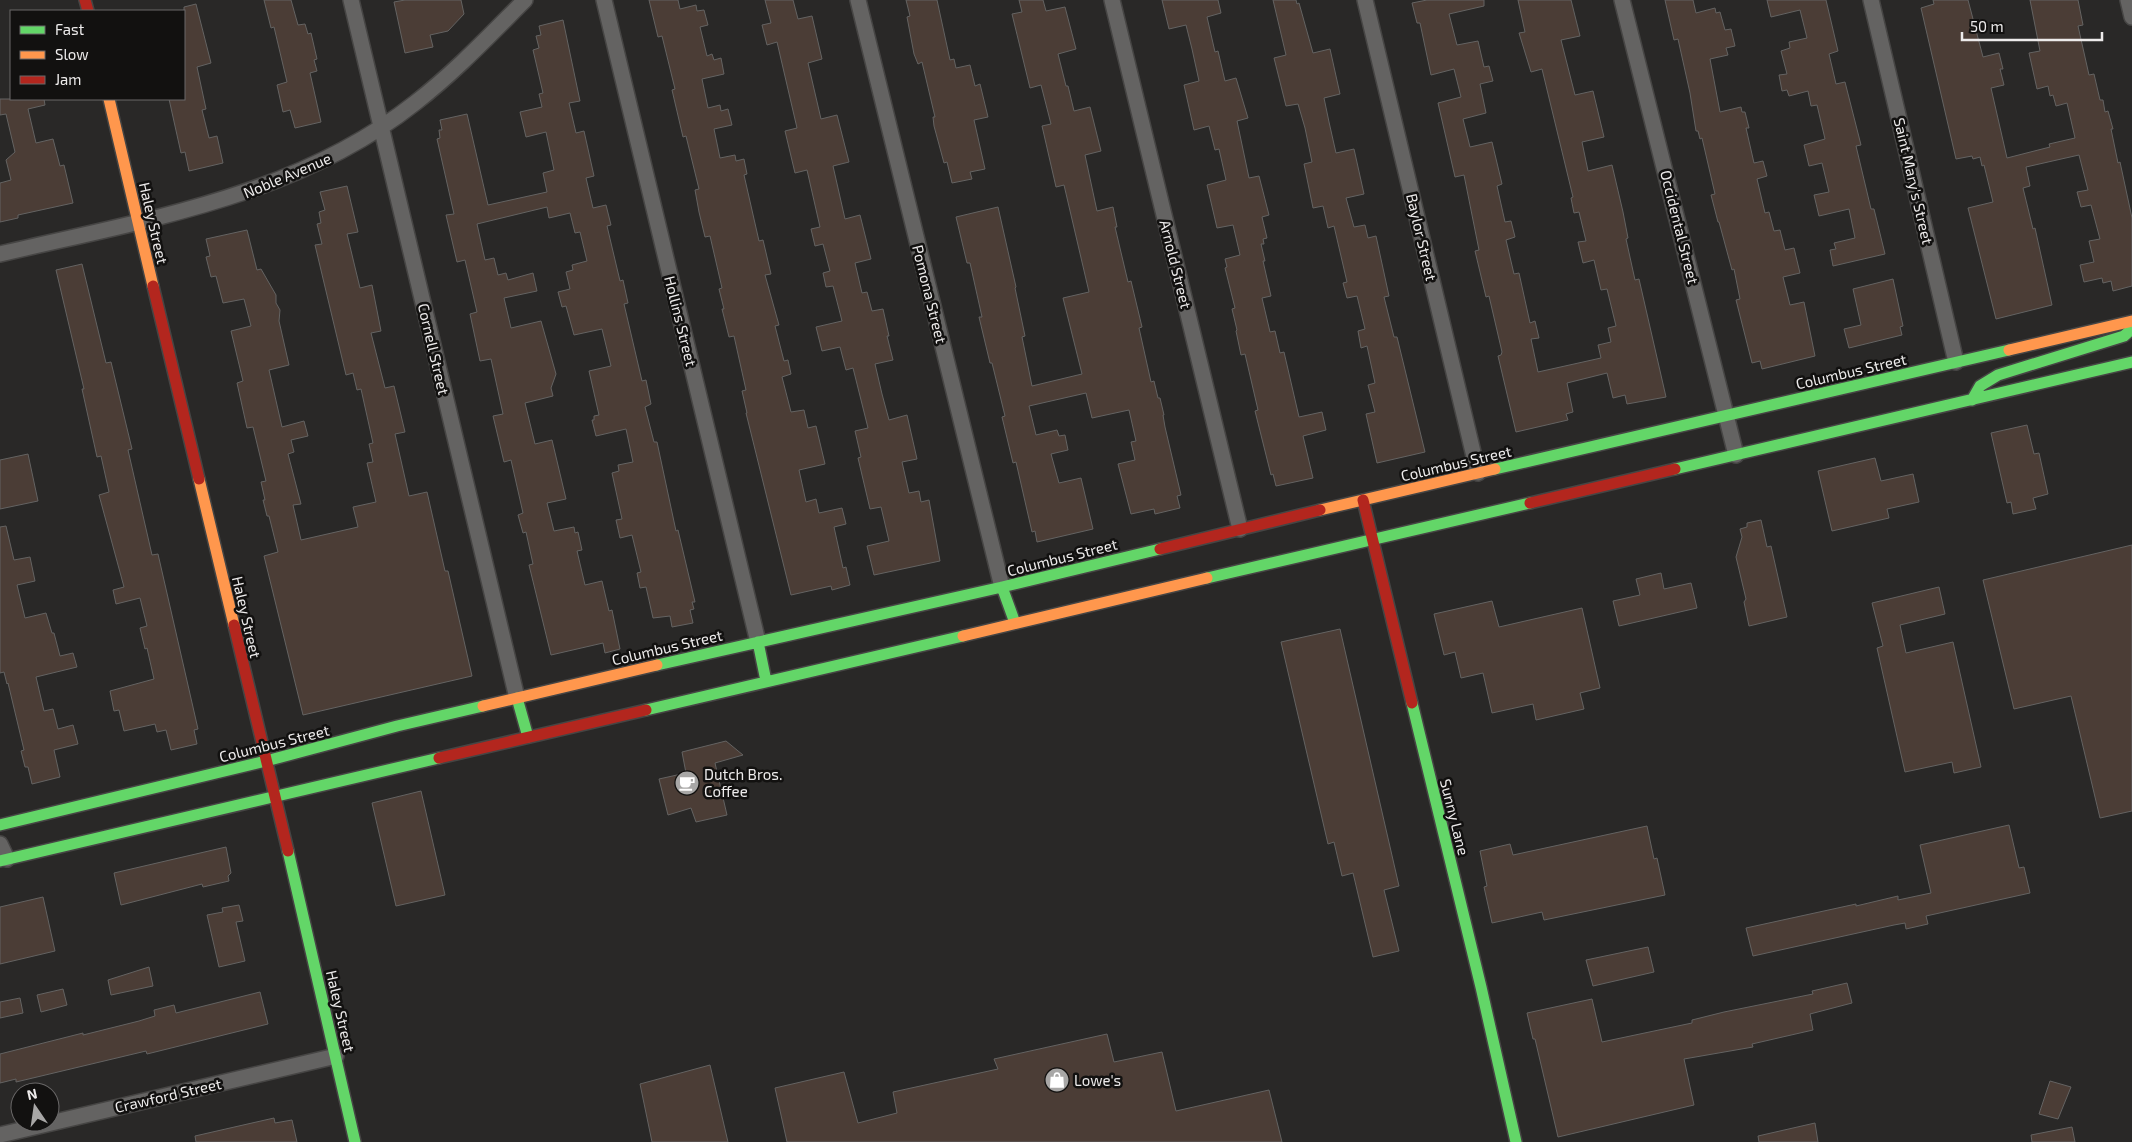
<svg xmlns="http://www.w3.org/2000/svg" width="2132" height="1142" font-family="'Exo 2',sans-serif">
	<style>
		.building { fill: #4b3d36; stroke: #646362 }
		.lines { fill: none; stroke-linecap: round; stroke-linejoin: round }
		.street-casing { stroke: #464544; stroke-width: 18 }
		.fast-casing { stroke: #464544; stroke-width: 14 }
		.slow-casing { stroke: #464544; stroke-width: 14 }
		.jam-casing { stroke: #464544; stroke-width: 14 }
		.street { stroke: #646362; stroke-width: 15 }
		.fast { stroke: #63d668; stroke-width: 11 }
		.slow { stroke: #ff974d; stroke-width: 11 }
		.jam { stroke: #b3261e; stroke-width: 11 }
		.labels { text-anchor: middle; dominant-baseline: central; stroke-width: 5; stroke-linejoin: round; paint-order: stroke }
		.street-label { font-size: 15px; fill: #edebeb; stroke: #121110 }
		.poi-label { font-size: 15px; fill: #edebeb; stroke: #121110; text-anchor: start }
	</style>
	<rect width="100%" height="100%" fill="#292827"/>
	<!-- building -->
	<path class="building" d="M264 0H291L298 25 305 24 308 34 311 33 317 59 314 60 317 71 310 73 321 122 295 128 290 110 283 112 277 85 287 82 274 27 271 28Z
		M405 0H461L464 14 448 31 430 35 433 47 405 53 394 2Z
		M649 0H678L680 9 696 5 697 11 704 10 708 25 700 27 707 56 712 54 714 60 721 58 724 74 702 79 708 108 720 105 721 111 728 109 732 125 714 129 720 158 735 155 736 161 744 159 747 174 744 175 759 241 763 240 771 274 765 275 779 325 775 326 784 361 788 360 791 374 782 377 791 412 804 410 808 428 816 426 825 464 799 470 806 502 816 499 819 513 842 508 846 524 834 527 843 568 846 567 850 585 832 590 831 586 791 595 746 413H747L742 391 746 390 734 336 729 337 722 309H724L719 289 722 288 710 236 705 237 699 212 695 190 699 189 686 136 683 137 672 90 675 89 662 36 658 37Z
		M765 0H793L798 19 812 16 822 59 808 63 821 119 837 115 849 162 833 166 845 219 860 215 871 259 855 263 862 293 867 292 872 311 883 309 889 336H887L893 360 875 364 882 394 889 420 907 415 917 459 902 462 909 493 919 491 921 502 929 500 940 561 874 575 867 546 889 541 881 507 870 509 858 458 861 457 855 431 868 428 853 368 846 370 840 347 822 351 816 327 842 321 833 286 826 287 823 273 830 271 823 244 815 246 811 229 820 227 807 170 795 173 785 131 797 128 777 42 767 45 762 25 771 23Z
		M906 0H937L950 60 954 59 956 68 970 65 975 86 980 84 988 117 974 120 985 169 970 172 972 179 952 183 947 162 944 163 934 126 933 117H935L922 62 918 64 914 54 907 17 910 16Z
		M1019 0H1043L1046 11 1065 7 1076 49 1058 54 1066 86H1068L1074 111 1090 107 1101 151 1085 155 1097 211 1113 207 1117 227H1115L1128 282 1131 281 1142 327 1139 328 1151 382 1154 381 1158 398H1160L1164 415H1163L1165 427 1181 495 1177 496 1180 508 1155 514 1154 509 1131 514 1118 464 1135 460 1131 442 1136 441 1129 410 1092 418 1086 393 1029 406 1036 435 1057 430 1059 436 1065 435 1068 450 1051 454 1059 483 1081 478 1093 529 1037 542 1035 531 1032 532 1016 462 1013 463 1002 417 1005 416 992 363H990L979 317H982L970 263H967L956 217 998 207 1016 287 1015 288 1025 336 1022 337 1032 386 1082 374 1063 298 1089 292 1064 185 1056 187 1042 126 1051 124 1041 85 1030 88 1012 14 1022 12Z
		M1162 0H1218L1221 13 1207 17 1215 52 1218 51 1225 81 1236 78 1248 118 1237 121 1249 178 1259 176 1269 215 1262 217 1267 238 1263 239 1264 244H1261L1265 261H1263L1271 296 1262 298 1270 332 1275 331 1280 353 1284 352 1299 417 1322 412 1326 430 1303 436 1313 478 1276 486 1273 474 1271 475 1255 411 1258 410 1245 354 1241 355 1236 331 1237 330 1232 309 1235 308 1225 268 1227 267 1225 259 1240 255 1233 225 1217 228 1207 185 1226 180 1219 149 1215 150 1209 126 1194 130 1184 85 1199 81 1192 49 1186 25 1169 29Z
		M1273 0H1296L1297 4 1299 3 1313 53 1330 49 1340 94 1324 98 1329 122 1336 153 1354 149 1364 194 1346 198 1354 227 1365 225 1368 238 1376 236 1389 296 1384 297 1394 337H1397L1425 452 1377 463 1366 414 1375 412 1368 385 1375 383 1367 346 1361 348 1358 331 1365 329 1357 296 1347 298 1343 283 1347 282 1334 226 1328 228 1323 206 1313 208 1304 164 1312 162 1305 128 1298 104 1286 106 1274 58 1286 55Z
		M1427 0H1484V6L1449 14 1457 45 1478 41 1484 67 1489 66 1493 81 1480 84 1486 113 1463 119 1470 147 1492 142 1502 184 1497 186 1505 222 1511 221 1515 237 1506 240 1514 274 1519 273 1530 323 1535 321 1539 338 1531 339 1538 372 1601 358 1598 345 1611 342 1608 328 1616 326 1607 289 1601 290 1594 260 1583 263 1578 242 1586 241 1579 212 1574 213 1571 198 1573 197 1542 69 1531 72 1519 33 1525 32 1518 0H1571L1580 36 1561 40 1575 95 1593 91 1604 137 1582 142 1588 171 1612 165 1623 212 1628 238 1626 239 1635 280 1639 279 1666 397 1627 404 1625 395 1613 398 1607 373 1567 383 1573 412 1566 414 1568 420 1516 432 1498 356 1501 355 1502 352 1489 296 1486 297 1475 251 1479 250 1464 175 1455 177 1438 103 1461 97 1454 69 1431 75 1420 23H1417L1412 3Z
		M1665 0H1693L1696 13 1715 8 1716 13 1720 12 1725 30 1731 29 1735 46 1726 48 1728 55 1710 59 1720 112 1741 107 1742 112H1745L1749 128H1746L1754 163 1763 161 1767 176 1757 179 1765 213 1769 212 1774 231 1780 230 1785 250 1794 248 1800 273 1783 277 1790 305 1804 302 1815 356 1762 369 1760 361 1752 363 1736 300 1740 299 1734 269 1732 270 1719 222H1718L1711 195 1715 194 1702 138 1700 139 1698 131H1696L1690 93 1678 39 1674 40Z
		M1767 0H1826L1838 51 1829 54 1836 84 1845 82 1861 145 1856 146 1871 209H1874L1885 254 1833 266 1830 250 1836 249 1834 243 1855 238 1849 209 1819 216 1814 195 1829 192 1822 163 1809 166 1804 145 1825 139 1817 105 1811 106 1808 91 1789 96 1787 90 1782 91 1779 75 1787 74 1781 51 1790 48 1789 42 1807 38 1800 10 1771 17Z
		M1933 0H1968L1983 57 1999 53 2003 69H2000L2004 85 1991 88 2007 158 2050 147 2049 144 2075 138 2067 103 2056 106 2053 95 2050 96 2048 86 2037 89 2029 53 2040 51 2030 0H2078L2083 25 2078 26 2089 75 2094 74 2100 100H2103L2105 112 2108 111 2113 129H2111L2118 163 2120 162 2132 218V286L2113 291 2111 281 2103 283 2102 278 2084 282 2080 265 2094 262 2089 241 2100 239 2091 205 2081 207 2077 192 2088 190 2079 155 2026 167 2030 186 2023 188 2033 229 2035 228 2052 305 1996 319 1968 208 1993 202 1984 165 1982 166 1980 157 1973 159 1972 156 1956 159 1921 8 1934 4Z
		M196 4 211 63 197 67 206 109 202 110 209 138 217 136 223 163 189 171 185 152 181 153 169 99H184V7Z
		M563 20 580 101 569 103 576 133 584 131 594 176 586 178 593 208 606 205 611 225 607 226 620 281 623 280 628 303 624 304 642 381 646 380 651 404 645 407 654 442H657L676 531 678 530 695 602H692L694 609 690 610 693 623 672 627 670 616 653 618 646 587 640 588 637 573 641 572 632 535 620 538 616 520 622 519 612 473 619 471 618 465 633 462 626 429 596 436 592 420H594V416L599 415 589 371 611 366 602 329 574 335 566 306 562 307 558 292 570 289 566 272 573 270 572 265 587 261 580 232 575 233 570 213 549 218 547 207 477 224 485 260 494 258 498 275 506 273 508 280 533 273 537 291 504 298 511 328 541 321 556 374 551 388 553 396 525 403 535 444 552 440 566 499 547 503 554 531 574 527 575 533 578 532 582 550 577 551 585 585 602 581 609 611 612 610 620 649 605 653 603 643 551 655 529 565 533 564 526 532 523 533 518 515 523 513 511 460 504 462 493 416 503 414 491 359 480 361 470 314 477 312 465 260 457 262 446 215 454 214 437 139 440 138 439 130H442L440 120 467 114 488 205 547 192 543 173 554 170 546 132 526 137 520 112 542 107 539 94 543 93 533 50 539 48 536 36 541 35 539 26Z
		M0 99H44L45 105 28 109 36 143 53 139 60 166 64 165 73 203 18 215V218L0 222V183L11 180 6 160 15 152 6 114 0 115Z
		M347 186 358 232 347 234 360 288 372 285 381 331 371 333 385 388 394 386 405 432 395 434 409 496 427 492 445 571H448L472 676 303 715 264 556 278 552 269 516H267L263 500H265L261 482 266 481 253 427 247 428 237 383 243 381 231 331 251 326 244 299 223 303 216 276 211 277 206 257 210 256 206 239 247 230 257 270 261 269 276 295V303L280 310 279 321 289 365 269 370 282 427 304 421 308 436 291 440 294 452 288 454 301 504 293 505 301 540 358 527 353 507 376 502 367 463 373 462 369 444 373 443 361 389 357 390 353 373 346 375 315 245 322 244 317 224 321 223 319 212 325 210 320 192Z
		M82 264 106 363 111 362 132 449 128 450 152 555 158 554 198 729 194 730 197 744 171 750 166 730 157 732 155 724 124 731 119 710 114 711 110 691 154 679 147 648 145 649 140 628 147 626 140 598 116 604 113 590 124 587 99 495 109 492 101 456 97 457 82 389H84L56 270Z
		M1893 279 1903 326 1900 327 1902 335 1849 348 1844 329 1861 325 1853 289Z
		M2027 425 2034 454 2039 453 2048 494 2033 498 2036 509 2013 514 2011 502 2007 503 1991 433Z
		M28 454 38 501 0 509V460Z
		M1875 458 1881 481 1913 474 1919 502 1887 509 1889 518 1832 531 1818 471Z
		M1761 520 1767 547 1771 546 1787 617 1749 626 1744 602 1746 599 1736 557 1742 537 1740 529 1747 527V523Z
		M6 526 14 560 30 557 35 581 17 585 25 618 46 613 52 633H54L60 656 73 653 77 667 36 677 44 711 53 709 58 729 73 725 78 744 54 750 60 777 32 784 28 767H25L21 751 24 750 8 683 7 684 4 672 0 673V527Z
		M2132 545V811L2100 818 2071 696 2014 709 1983 580Z
		M1661 573 1664 589 1691 583 1697 608 1619 626 1613 601 1640 595 1636 579Z
		M1939 587 1945 614 1900 625 1906 653 1953 642 1981 767 1954 773 1952 762 1905 772 1877 648 1883 646 1872 603Z
		M1492 601 1499 627 1582 608 1600 688 1580 693 1584 709 1536 720 1533 704 1492 713 1483 673 1461 678 1455 652 1444 655 1434 614Z
		M1340 629 1399 886 1384 890 1399 951 1373 957 1353 873 1342 876 1334 842 1328 844 1281 642Z
		M726 741 743 755 715 763 727 815 696 822 691 808 668 815 659 779 686 773 682 752Z
		M421 791 445 895 396 906 372 803Z
		M2009 825 2019 868 2024 867 2030 893 1926 916 1928 924 1906 929 1905 923 1894 925 1753 956 1746 928 1856 904V906L1898 896V900L1931 893 1920 845Z
		M1647 826 1654 859 1657 858 1665 895 1544 920 1542 912 1492 923 1484 887 1487 886 1480 851 1510 844 1513 855Z
		M226 847 231 873 228 876 229 881 203 887 202 884 121 905 114 873Z
		M43 897 55 951 0 964V907Z
		M239 905 243 921 236 922 245 961 219 967 207 915 223 912 222 908Z
		M1648 947 1654 972 1593 986 1586 960Z
		M149 967 153 986 111 995 108 980Z
		M1847 983 1852 1003 1810 1014 1813 1030 1752 1044 1753 1047 1684 1059 1694 1105 1558 1137 1535 1039H1533L1527 1013 1592 999 1602 1042 1692 1023V1020L1724 1012 1813 994 1812 991Z
		M63 989 67 1005 41 1012 37 995Z
		M260 992 268 1024 147 1054 146 1051 16 1082V1079L0 1083V1054L83 1033V1035L139 1021 155 1016 154 1010 174 1005 176 1013Z
		M20 998 23 1013 0 1018V1002Z
		M1107 1034 1114 1062 1162 1052 1176 1111 1269 1090 1282 1142H787L775 1088 844 1072 858 1123 897 1113 893 1092 998 1069 994 1059Z
		M710 1065 728 1142H652L640 1084Z
		M2050 1081 2071 1087 2058 1119 2039 1114Z
		M274 1118 275 1123 292 1120 297 1142H196L195 1136Z
		M1815 1123 1818 1142H1759L1758 1136Z
		M2072 1127 2075 1142H2032L2031 1135Z"/>
	<g class="lines">
		<defs>
			<path id="street" d="M351 0 517 698
				M604 0 758 642
				M858 0 1002 587
				M1112 0 1240 529
				M1365 0 1478 473
				M1622 0 1736 455
				M1871 0 1956 362
				M2128 0 2132 17
				M0 254C143 220 296 197 415 103 455 72 489 36 525 0
				M0 844 7 859
				M0 1135 336 1056"/>
			<path id="fast" d="M1972 400 1980 386 1998 375 2124 336 2132 329
				M1495 469 2009 350
				M1675 469 2132 362
				M1207 578 1530 503
				M1002 587 1015 623
				M758 642 766 681
				M657 665 1002 587 1160 549
				M517 698 528 737
				M1412 703 1481 987 1516 1142
				M646 710 963 636
				M0 825 266 761 397 726 483 706
				M288 851 355 1142
				M0 861 439 758"/>
			<path id="slow" d="M109 99 153 286
				M2009 350 2132 321
				M199 479 234 625
				M1320 510 1495 469
				M963 636 1207 578
				M483 706 657 665"/>
			<path id="jam" d="M85 0 88 11
				M153 286 199 479
				M1363 500 1412 703
				M1530 503 1675 469
				M1160 549 1320 510
				M234 625 288 851
				M439 758 646 710"/>
		</defs>
		<!-- street casing -->
		<use href="#street" class="street-casing"/>
		<!-- fast casing -->
		<use href="#fast" class="fast-casing"/>
		<!-- slow casing -->
		<use href="#slow" class="slow-casing"/>
		<!-- jam casing -->
		<use href="#jam" class="jam-casing"/>
		<!-- street -->
		<use href="#street" class="street"/>
		<!-- fast -->
		<use href="#fast" class="fast"/>
		<!-- slow -->
		<use href="#slow" class="slow"/>
		<!-- jam -->
		<use href="#jam" class="jam"/>
	</g>
	<!-- icons -->
	<defs>
		<symbol id="cafe-disc" viewBox="-11 -11 22 22"><circle r="9.5" fill="#a8a7a6" stroke="#121110"/><path d="M-5.5-4.5H6V0H3Q3 3.5 0 3.5H-2.5Q-5.5 3.5-5.5 0ZM3-3.2v2h1.7v-2ZM-6 4.5H4V6H-6Z" fill="#fff"/></symbol>
		<symbol id="shop-disc" viewBox="-11 -11 22 22"><circle r="9.5" fill="#a8a7a6" stroke="#121110"/><path d="M-5-2.5h2.3a2.7 3.5 0 0 1 5.4 0H5L5.5 6h-11ZM-1.5-2.5h3a1.5 2.3 0 0 0-3 0Z" fill="#fff"/></symbol>
	</defs>
	<g fill-rule="evenodd">
		<use href="#cafe-disc" x="673" y="769" width="28" height="28"/>
		<use href="#shop-disc" x="1043" y="1066" width="28" height="28"/>
	</g>
	<g class="labels">
		<!-- street labels -->
		<g class="street-label">
			<text transform="translate(287 175) rotate(-23)">Noble Avenue</text>
			<text transform="translate(1914 181) rotate(77)">Saint Mary's Street</text>
			<text transform="translate(154 223) rotate(77)">Haley Street</text>
			<text transform="translate(1680 227) rotate(76)">Occidental Street</text>
			<text transform="translate(1422 237) rotate(77)">Baylor Street</text>
			<text transform="translate(1176 264) rotate(76)">Arnold Street</text>
			<text transform="translate(930 294) rotate(76)">Pomona Street</text>
			<text transform="translate(681 321) rotate(76)">Hollins Street</text>
			<text transform="translate(434 349) rotate(77)">Cornell Street</text>
			<text transform="translate(1851 371) rotate(-13)">Columbus Street</text>
			<text transform="translate(1456 463) rotate(-13)">Columbus Street</text>
			<text transform="translate(1062 557) rotate(-14)">Columbus Street</text>
			<text transform="translate(247 617) rotate(77)">Haley Street</text>
			<text transform="translate(667 647) rotate(-13)">Columbus Street</text>
			<text transform="translate(274 743) rotate(-14)">Columbus Street</text>
			<text transform="translate(1455 817) rotate(76)">Sunny Lane</text>
			<text transform="translate(341 1011) rotate(77)">Haley Street</text>
			<text transform="translate(168 1095) rotate(-13)">Crawford Street</text>
		</g>
		<!-- poi labels -->
		<g class="poi-label">
			<text x="704" y="774">Dutch Bros.<tspan x="704" dy="17">Coffee</tspan></text>
			<text x="1074" y="1080">Lowe's</text>
		</g>
	</g>
	<!-- legend -->
	<rect x="10" y="10" width="175" height="90" fill="#121110" stroke="#6a6868"/>
	<rect x="20" y="26" width="25" height="8" fill="#63d668" stroke="#6a6868"/>
	<text x="55" y="35" font-size="15" fill="#edebeb">Fast</text>
	<rect x="20" y="51" width="25" height="8" fill="#ff974d" stroke="#6a6868"/>
	<text x="55" y="60" font-size="15" fill="#edebeb">Slow</text>
	<rect x="20" y="76" width="25" height="8" fill="#b3261e" stroke="#6a6868"/>
	<text x="55" y="85" font-size="15" fill="#edebeb">Jam</text>
	<!-- north arrow -->
	<g transform="translate(35 1107) rotate(347)"><circle r="24" fill="#121110" stroke="#6a6868"/>
	<path d="M0-4L9 19L0 12L-9 19Z" fill="#a8a7a6"/>
	<text y="-8" font-size="14" font-weight="bold" text-anchor="middle" fill="#edebeb">N</text>
	</g>
	<!-- scale -->
	<path d="M1962 32v8h140v-8" fill="none" stroke="#edebeb" stroke-width="2.5"/>
	<text x="1970" y="32" font-size="15" fill="#edebeb" stroke="#121110" stroke-width="4" paint-order="stroke">50 m</text>
</svg>
